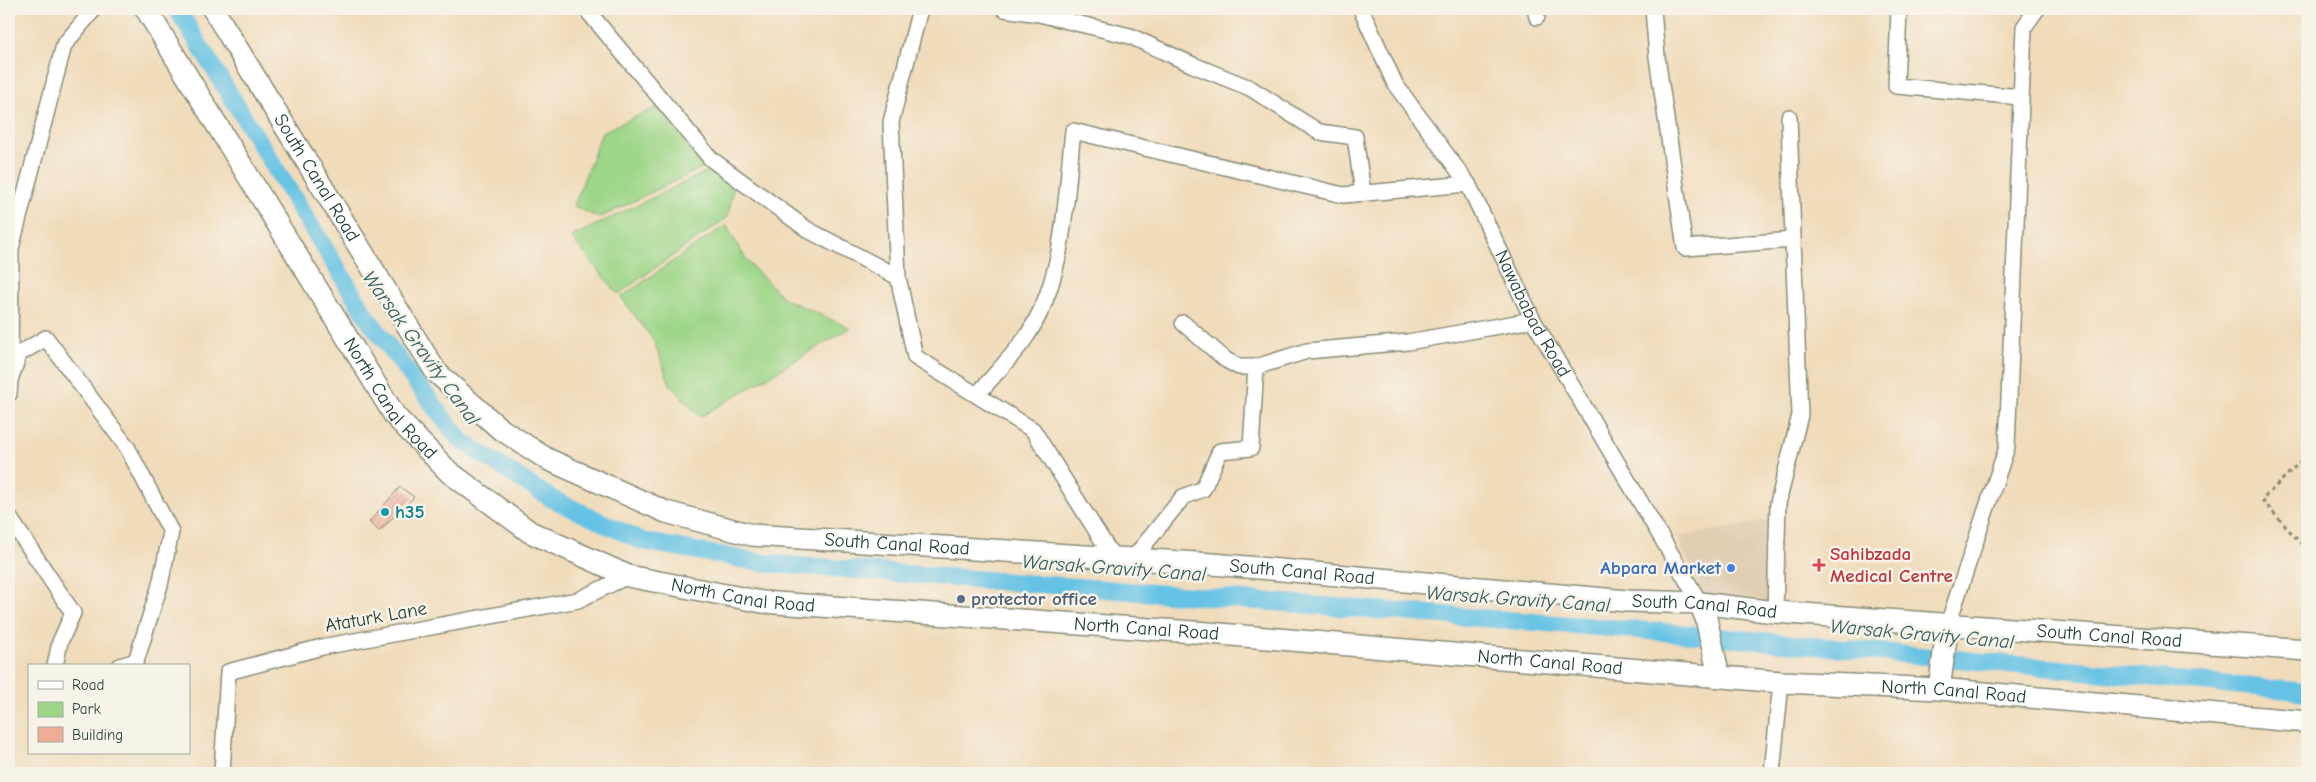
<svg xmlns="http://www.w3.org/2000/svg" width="2316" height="782" font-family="'Comic Neue',sans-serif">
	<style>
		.built { fill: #e0ceb2 }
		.green { fill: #9dd688; stroke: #5e8a5e }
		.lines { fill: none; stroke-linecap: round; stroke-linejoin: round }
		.canal { stroke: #66c2e4; stroke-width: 18 }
		.building { fill: url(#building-hatch) }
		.minor-casing { stroke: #888c77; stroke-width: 18 }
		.secondary-casing { stroke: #888c77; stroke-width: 24 }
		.path { stroke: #888c77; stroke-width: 3; stroke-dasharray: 4 4; stroke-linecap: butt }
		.minor { stroke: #fff; stroke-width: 15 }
		.secondary { stroke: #fff; stroke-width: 21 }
		.culture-dot { fill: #0f9aa8; stroke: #f7f3e8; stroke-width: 2 }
		.health-dot { fill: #e0444e; stroke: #f7f3e8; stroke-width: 2 }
		.shop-dot { fill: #3f7fe0; stroke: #f7f3e8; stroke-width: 2 }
		.service-dot { fill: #5c6f8a; stroke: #f7f3e8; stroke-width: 2 }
		.labels { text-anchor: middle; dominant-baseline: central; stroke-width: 5; stroke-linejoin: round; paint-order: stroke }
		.street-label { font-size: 19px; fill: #1f3d34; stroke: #f7f3e8 }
		.culture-label { font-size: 19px; font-weight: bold; fill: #0d838f; stroke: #f7f3e8; text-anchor: start }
		.health-label { font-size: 19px; font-weight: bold; fill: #be3a42; stroke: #f7f3e8; text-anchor: start }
		.shop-label { font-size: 19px; font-weight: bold; fill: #366cbe; stroke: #f7f3e8; text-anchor: end }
		.service-label { font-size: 19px; font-weight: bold; fill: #4e5e75; stroke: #f7f3e8; text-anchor: start }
		.water-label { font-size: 20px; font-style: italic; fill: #315e60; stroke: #f7f3e8 }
	</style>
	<defs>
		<pattern id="building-hatch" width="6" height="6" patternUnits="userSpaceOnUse" patternTransform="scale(1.25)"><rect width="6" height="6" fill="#eeac95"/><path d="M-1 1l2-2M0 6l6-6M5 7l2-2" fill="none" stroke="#c08d7a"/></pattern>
	</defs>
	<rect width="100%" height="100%" fill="#f7f3e8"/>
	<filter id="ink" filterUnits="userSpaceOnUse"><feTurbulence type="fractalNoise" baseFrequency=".02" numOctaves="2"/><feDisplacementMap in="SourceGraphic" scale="10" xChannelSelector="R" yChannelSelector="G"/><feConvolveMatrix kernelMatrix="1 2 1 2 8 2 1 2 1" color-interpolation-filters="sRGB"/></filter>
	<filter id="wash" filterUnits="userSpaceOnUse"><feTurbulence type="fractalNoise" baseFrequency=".0096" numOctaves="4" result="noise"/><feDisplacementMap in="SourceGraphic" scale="20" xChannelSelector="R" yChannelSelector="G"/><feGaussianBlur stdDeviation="1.12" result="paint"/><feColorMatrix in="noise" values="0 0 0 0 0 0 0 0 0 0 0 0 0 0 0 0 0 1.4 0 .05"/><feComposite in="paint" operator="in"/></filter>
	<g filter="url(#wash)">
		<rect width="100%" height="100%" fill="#f0dbba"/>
		<!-- built -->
		<path class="built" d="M1769 520 1771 608 1705 600 1678 537Z"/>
		<!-- green -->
		<path class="green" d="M657 107 708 165 599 218 574 206 602 132Z
			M710 170 734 184 728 217 618 294 571 237Z
			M726 225 747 261 783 298 850 328 700 417 670 384 654 341 621 297Z"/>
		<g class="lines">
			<!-- canal -->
			<path class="canal" d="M177 9 369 320 460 440 552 499 642 541 763 563 1675 633 2307 692"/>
		</g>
		<g id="blocks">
			<!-- building -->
			<path class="building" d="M400 487 414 497 379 531 369 522Z"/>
		</g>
	</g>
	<g filter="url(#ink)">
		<use href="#blocks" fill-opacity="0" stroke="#888c77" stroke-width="1"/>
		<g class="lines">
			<defs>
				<g id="minor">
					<path d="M586 9 711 159 808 230 898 277 891 122 920 9"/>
					<path d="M1004 9 1039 14 1130 36 1193 65 1250 88 1319 132 1355 137 1363 193"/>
					<path id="s1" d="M1361 9 1395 84 1468 184 1533 320 1700 603"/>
					<path d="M1535 9 1537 17"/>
					<path d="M1653 9 1657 57 1685 248 1793 240 1800 415 1778 503 1775 612"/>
					<path d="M1899 9 1896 86 2021 97"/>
					<path d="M1789 117 1793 240"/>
					<path d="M898 277 915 357 1033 430 1114 559"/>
					<path d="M1183 323 1226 360 1239 367H1256"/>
					<path d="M10 367 11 248 64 45 94 9"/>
					<path d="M9 394 10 380 19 354 46 338 127 447 171 532 160 585 136 661 120 666"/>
					<path d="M977 395C992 377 1010 359 1024 340 1066 281 1065 200 1073 131L1343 195 1468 184"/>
					<path d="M9 517 73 613 60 642 55 666"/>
					<path d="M1132 560 1183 497 1203 489 1220 451 1251 448 1256 367 1307 351 1408 342 1533 320"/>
					<path d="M1948 624 2007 447 2024 27 2037 9"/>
					<path d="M222 773 228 672 322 647 578 600 628 576"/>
					<path d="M1772 773 1781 682"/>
				</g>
				<g id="secondary">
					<path id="s2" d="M146 9 395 416 449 472 530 532 628 576 762 602 1208 633 1781 682 1939 689 2307 722"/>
					<path id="s3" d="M213 9 436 372 499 428 547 459 666 512 752 535 1213 564 1628 601 1700 603 1775 612 2307 650"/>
					<path d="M1700 603 1706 618 1719 676"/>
					<path d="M1939 689 1948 624"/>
				</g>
			</defs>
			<!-- minor casing -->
			<use href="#minor" class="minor-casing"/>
			<!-- secondary casing -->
			<use href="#secondary" class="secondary-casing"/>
			<!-- path -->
			<path class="path" d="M2307 455 2262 500 2307 550"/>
			<!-- minor -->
			<use href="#minor" class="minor"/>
			<!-- secondary -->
			<use href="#secondary" class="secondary"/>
		</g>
	</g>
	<!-- markers -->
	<circle class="culture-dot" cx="385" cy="512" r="5"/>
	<path class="health-dot" d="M1816.5 557.5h5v5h5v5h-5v5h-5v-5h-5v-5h5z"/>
	<circle class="shop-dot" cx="1731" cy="568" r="5"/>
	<circle class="service-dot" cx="961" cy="599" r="5"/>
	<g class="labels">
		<!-- street labels -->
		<g class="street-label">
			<text stroke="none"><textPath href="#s3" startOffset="198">South Canal Road</textPath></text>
			<text stroke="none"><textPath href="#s1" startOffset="351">Nawababad Road</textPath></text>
			<text stroke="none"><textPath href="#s2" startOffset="460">North Canal Road</textPath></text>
			<text stroke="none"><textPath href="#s3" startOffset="932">South Canal Road</textPath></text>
			<text stroke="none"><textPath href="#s3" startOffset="1338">South Canal Road</textPath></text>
			<text stroke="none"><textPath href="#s2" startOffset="880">North Canal Road</textPath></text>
			<text stroke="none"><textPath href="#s3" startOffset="1742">South Canal Road</textPath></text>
			<text transform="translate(376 617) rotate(-10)">Ataturk Lane</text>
			<text stroke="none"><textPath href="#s2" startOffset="1285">North Canal Road</textPath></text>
			<text stroke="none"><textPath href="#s3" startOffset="2148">South Canal Road</textPath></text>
			<text stroke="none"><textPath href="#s2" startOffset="1690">North Canal Road</textPath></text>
			<text stroke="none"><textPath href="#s2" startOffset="2095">North Canal Road</textPath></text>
		</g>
		<!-- culture labels -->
		<g class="culture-label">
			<text x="395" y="512">h35</text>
		</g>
		<!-- health labels -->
		<g class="health-label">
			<text x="1830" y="554">Sahibzada<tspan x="1830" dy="22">Medical Centre</tspan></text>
		</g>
		<!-- shop labels -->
		<g class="shop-label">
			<text x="1721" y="568">Abpara Market</text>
		</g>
		<!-- service labels -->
		<g class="service-label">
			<text x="971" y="599">protector office</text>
		</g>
		<!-- water labels -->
		<g class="water-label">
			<text transform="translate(421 348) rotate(54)">Warsak Gravity Canal</text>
			<text transform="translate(1114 568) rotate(4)">Warsak Gravity Canal</text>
			<text transform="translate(1518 599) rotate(4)">Warsak Gravity Canal</text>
			<text transform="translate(1922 634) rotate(5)">Warsak Gravity Canal</text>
		</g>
	</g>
	<!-- margin -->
	<rect width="2316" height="782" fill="none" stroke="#f7f3e8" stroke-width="30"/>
	<!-- legend -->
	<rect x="28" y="664" width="162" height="90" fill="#f7f3e8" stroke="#a1aaa0"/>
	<rect x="38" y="681" width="25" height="8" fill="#ffffff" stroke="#a1aaa0"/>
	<text x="72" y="690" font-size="15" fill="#1f3d34">Road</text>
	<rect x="38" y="702" width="25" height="15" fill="#9dd688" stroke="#a1aaa0"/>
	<text x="72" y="714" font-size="15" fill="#1f3d34">Park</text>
	<rect x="38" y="727" width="25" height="15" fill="#eeac95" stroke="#a1aaa0"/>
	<text x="72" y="740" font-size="15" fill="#1f3d34">Building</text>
</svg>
